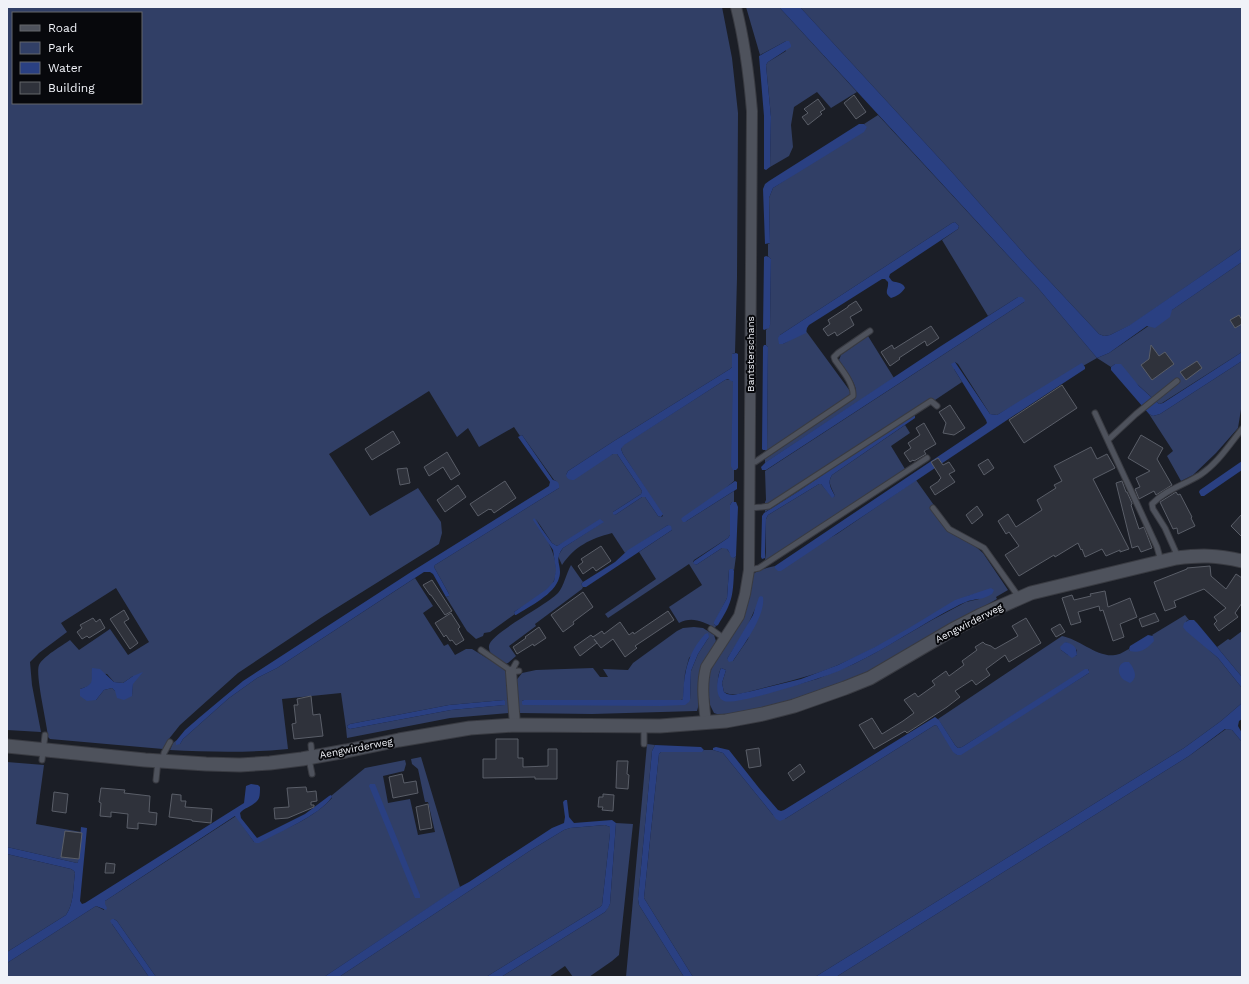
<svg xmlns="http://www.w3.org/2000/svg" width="1249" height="984" font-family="'Work Sans',sans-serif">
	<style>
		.green { fill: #313f66; fill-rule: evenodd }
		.water { fill: #2a4082 }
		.building { fill: #2f323b; stroke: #5a5e68 }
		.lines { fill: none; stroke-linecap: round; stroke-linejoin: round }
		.service-casing { stroke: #393b42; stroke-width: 7 }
		.minor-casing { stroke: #393b42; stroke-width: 12 }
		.tertiary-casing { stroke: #393b42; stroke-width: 15 }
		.service { stroke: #4e525c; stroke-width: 5 }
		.minor { stroke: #4e525c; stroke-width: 10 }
		.tertiary { stroke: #4e525c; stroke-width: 13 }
		.labels { text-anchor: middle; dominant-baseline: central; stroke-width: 4; stroke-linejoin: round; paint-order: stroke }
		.street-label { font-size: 10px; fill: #f0f2f8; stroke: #07080c }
	</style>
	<rect width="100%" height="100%" fill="#1b1e26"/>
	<!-- green -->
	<path class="green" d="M7 7H722L732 58 738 113 737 278 735 353 732 354V367L730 369 614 441 568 471 566 475 613 454H617L642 491 641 494 613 512 615 515 642 497H645L658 516 661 517 663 516 623 454 621 449 623 445 725 380C728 379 731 379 733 382V470H734V481L685 522 734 491V502H732L730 505V535L728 538 694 560 693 562 696 565 722 548H726L734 558 736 556 734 571 733 569 729 570 727 598 714 624 716 626 715 628C703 621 691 616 679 623L669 607 702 585 689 564 608 618 605 614 656 579 639 552 672 530 668 525 625 553 612 533C590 539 575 546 562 565L558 556 563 548 603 522 557 546 552 543 536 519C546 538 568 570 548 589 538 598 525 605 514 612L515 614 490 632 484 633 483 636 476 639 467 631 446 597 449 596V594L434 567 435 565 559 488 556 481 554 480 522 435 520 436 514 427 479 447 468 428 457 437 429 391 329 454 370 516 418 488 441 522 442 533 439 544 322 617 238 673 180 725 168 740 163 749 50 739 48 737C47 723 35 675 39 665 42 657 63 645 70 640L79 650 110 629 128 655 149 642 116 588 61 623 67 632 39 653 30 662 32 685 41 732 7 730ZM13 13H141V103H13ZM92 673 107 674 114 682 123 683 133 676 132 696 115 691 112 688 104 690 96 700 80 689 89 686 93 681Z
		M746 7H779L857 92 831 108 817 92 794 107 791 125 793 147 789 156 770 167 771 117 766 65 768 62 786 51V41L760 55Z
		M800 7H1242V248L1131 325 1110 335 1104 336 1099 334 1027 257 951 171Z
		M878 115 1038 288 1097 358 1109 353 1242 262V352L1162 403 1159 404 1115 364 1111 367 1097 358 997 415 990 414 958 364 955 362 954 369 962 382 799 491 765 512V502L766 500 765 471 1024 302 1018 297 988 316 942 240 958 229 959 226 955 222 952 223 780 335 783 344 806 331 850 391V395L765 454V451L767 449 768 347 766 345V330L770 325 771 259 768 256V244L770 243 769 198 773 188 866 127 864 124Z
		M868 336 894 378 765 463V459L855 397C860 386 845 370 839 360L841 355Z
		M1242 361V403L1238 428 1216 453 1193 475 1181 481 1167 456 1173 451 1149 414 1153 416 1160 414Z
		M905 425 910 433 891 446 905 469 850 508 769 561 765 560 766 552V519L768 515 819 484H821L832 497 835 496C832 488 827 483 832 475Z
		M916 480 956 536 975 546 983 553 1008 590 996 597 997 599 861 676 789 702 730 715H720L714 713 710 705 707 683 709 675 713 665 732 636 744 615 750 595 752 575C759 569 767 568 775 566V568L837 534ZM979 593V599L966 602 932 620 875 653 854 664 817 679 753 697 720 698C718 687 716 679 721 668L726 670 722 683 724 692C733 698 750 691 759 689 786 682 813 676 838 665 883 646 925 619 968 596ZM755 609 748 639 733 661 727 659 746 629Z
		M571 565 583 582 581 584 583 587 582 589 535 624 536 626 509 646 516 656 508 663 505 664C499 660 488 655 489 646 490 633 546 606 558 593 564 586 566 574 571 565Z
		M415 578 433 606 423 613 444 646 448 644 455 655 466 649H472L503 668 508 675 510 711 509 713 450 718 347 738 346 728 341 693 282 699 288 749C248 753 209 752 170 750L173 743 178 739 176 741 180 744 183 739 229 698 257 678 277 668ZM504 700 505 703 504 705 451 710 350 729 348 728 347 726 350 724 449 705Z
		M1185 615 1189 620 1186 621 1210 651 1218 658 1242 688V703L1221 721 1184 748 815 977H693L644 898 659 754 661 752H701L704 750H713L723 753 773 815 785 819 935 725 937 726 957 755 1089 673V671L1088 669 962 747 958 748 955 745 938 719 1062 636C1079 639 1098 658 1115 655 1119 655 1125 651 1129 649L1130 651 1153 636 1152 635ZM1066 642 1077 650V655L1075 656 1068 655 1061 650Z
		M694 627 703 628 714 635 716 641C712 652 703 661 700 673 697 685 701 699 697 711H696L592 714 520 713 517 709 515 682 522 673 536 670 593 668 600 677H608L603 669 628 670 633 663 677 631 683 628ZM709 637 698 654 691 671 690 700 522 704V701L524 700H681L683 699 685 673 689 658Z
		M1242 631V677L1217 647 1228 639 1230 640Z
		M1226 729 1232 730 1242 742V977H836L1189 756Z
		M647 744 655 745 652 751 638 899 639 905 684 977H626Z
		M421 757 460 887 324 977H156L117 921 114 919 112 924 149 977H7V963L96 906 104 910 105 901 236 816 254 842C276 833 301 824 320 809 324 806 328 802 332 798L331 796 365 768 405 760 406 764 404 771 383 776 388 803 410 799 418 835 435 832 428 802H425L418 769 412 764 411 759Z
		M7 762 44 765 36 824 81 832 78 862 77 863 7 847Z
		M616 823 633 824 619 955 612 961 589 977H573L565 966 549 977H501L605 912 610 904Z
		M605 825 610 827V833L602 905 600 907 486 977H339L531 850 564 830 570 828Z
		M7 854 71 869 74 871 75 873C73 887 74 904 66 915L7 952Z"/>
	<!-- water -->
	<path class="water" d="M779 7H800L951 171 1027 257 1099 334 1104 336 1110 335 1130 325 1242 248V262L1172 310 1170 317 1155 328 1147 326 1109 353 1097 358 1038 288Z
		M786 41H789L791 45V47L768 62 766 65 771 117 770 167 766 170 764 169V116L759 56Z
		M859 124H864L867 127 864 132 773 188 769 198 770 243 765 244 763 189 765 184 769 181Z
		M955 222 959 226 958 229 890 274 889 277 892 281C897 283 903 282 905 288 901 294 897 296 891 298 883 292 889 290 888 282L885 279H882L809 325 807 328 806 333 783 344H779L778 338 780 335 952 223Z
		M766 256 769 257 771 259 770 325 769 328 764 330 763 329 764 257Z
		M1018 297H1022L1025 300 1024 302 766 470H762L761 467 766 462 941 346Z
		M764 345H766L768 347 767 450H763L762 449 763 347Z
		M1242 352V361L1160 414 1153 416 1149 414 1111 370V367L1115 364H1121L1139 386 1159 404 1163 403Z
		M736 353 738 354V468L736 470H733L731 466 733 382 728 379 725 380 624 445 621 449 623 454 663 514 661 517 658 516 645 497H642L615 515 613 514V512L641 494 642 491 617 454H613L574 480C569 480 567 479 566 475L568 471 614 441 730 369 732 367V354Z
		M955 362 990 414 997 415 1080 364 1082 363 1085 367V369C983 435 882 504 781 571H778L775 568V566L985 425 987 423 986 420 954 369 951 364Z
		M913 414 915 416V418L832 475C827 483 831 488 835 496L832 498 821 484H819L768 515 766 519 765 558 762 559 761 557 762 516 764 513 799 491Z
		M522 435 553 480C557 481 560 483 559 488L435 565 434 567 449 594V596L446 597 433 574 430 572H424L277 668 257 678 229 698 183 739 180 744 176 745V741L185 730 200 717 243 681 411 572 549 486 550 482 518 437Z
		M1242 461V470L1204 496H1201L1199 492 1200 490Z
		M735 481 737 482V489L685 522H683L681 519 683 517Z
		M732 502H736L738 507 736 556 734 558 731 557C729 552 729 548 722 548L696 565 693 563 694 561 728 538 730 535V505Z
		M534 518 552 543 557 546 600 519 604 522 563 548C553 561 563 565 559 578 555 594 529 607 516 615H515L514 612 547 589 554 581 556 570 553 550 533 520Z
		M668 525 671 526 672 530 586 587H583L581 584 583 582 615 562 628 550Z
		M730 569H733L734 571C733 597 732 603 718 625L716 626 714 624V622L727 598 729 570Z
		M991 588 994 590 992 594C988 596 983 599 978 599 974 600 970 600 966 602 958 605 950 610 942 614 908 633 876 655 841 670 826 677 735 706 724 701 713 697 718 675 721 668L726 670 722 683 724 692 727 694 733 695 752 691 801 679 838 665 875 647 909 628 955 600Z
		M761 596 763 597C766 615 743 646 733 661L729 662 727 659 753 615 759 597Z
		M1189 620H1194L1197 623 1242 677V688L1218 658 1186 631 1183 627 1184 623Z
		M708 633 709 637 698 654 691 671 690 700 689 702 685 705 660 706 523 705 522 704V701L524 700H681L683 699C684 672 687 654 705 634Z
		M1148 635 1153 636 1154 641C1148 648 1140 654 1130 651L1129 649 1130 646Z
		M1066 642C1073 645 1077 646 1077 655L1072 658 1061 650 1060 647 1064 643Z
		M1125 662H1129C1134 668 1139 678 1130 683 1128 682 1126 681 1124 680 1117 675 1117 664 1125 662Z
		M92 668 100 669 114 682 123 683 133 676 143 672 133 684 132 696 124 700 117 698 115 691 112 688 104 690 96 700 87 701 80 696V689C95 684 91 682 92 668Z
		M1085 669H1088L1089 671V673L961 755H957L953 752 937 726 935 725 785 819 780 821 776 819 773 815 723 753 713 750V748L716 747 729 750 759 788 778 810 781 811 784 810 935 717 939 720 955 745 958 748 962 747Z
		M504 700 505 701V705L451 710 350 729 348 728 347 726 350 724 449 705Z
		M1242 703V719L1239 721 1238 726 1242 733V742L1232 730 1225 729 1189 756 836 977H815L1184 748 1221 721Z
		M655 745 701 747 704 750 702 752H661L659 754 644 898 693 977H684L639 905 638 899 652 751Z
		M251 784 258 785 260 787C260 790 260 795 259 798 255 806 245 807 240 813L241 818 257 838 305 814 329 796 331 795 332 797C319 816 279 832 259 843H256L254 842 235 816 105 901V904L107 908 106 910 96 906 7 963V952L66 915C74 904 73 887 75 873L74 871 71 869 7 854V847L77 863 78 862 81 827 87 828 80 901 82 904 85 903 244 803 246 786Z
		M370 784H375L420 895V898H415L369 786Z
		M565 800H567L569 817 574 823 612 820 616 823 610 904 608 908 605 912 501 977H486L600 907 602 905 610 833V827L605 825 570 828 564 830 531 850 339 977H324L456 889 469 882 552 828 564 823 565 817 563 802Z
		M112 919H114L117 921 156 977H149L112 924 110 921Z"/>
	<!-- building -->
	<path class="building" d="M854 95 866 112 856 119 844 103Z
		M818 99 825 109 820 112 822 114 808 125 802 117 808 113 804 109Z
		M856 301 862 310 850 317 854 325 837 336 835 332 828 336 823 329 830 324 828 320 848 307V306Z
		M1239 315 1242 320V324L1235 328 1230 320Z
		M931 326 939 338 927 346 925 341 899 358 900 359 890 366 881 352 892 345 894 349Z
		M1151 345 1159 356 1165 352 1174 364 1152 380 1141 365 1149 359Z
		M1197 361 1202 368 1186 380 1180 372Z
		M1062 385 1077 408 1024 443 1009 420Z
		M950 405 965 428 954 435 943 433 946 423 939 412Z
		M924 423 936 444 924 451 926 454 914 461 913 460 910 462 904 453 911 448 908 443 920 435 916 428Z
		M393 431 400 443 372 460 365 449Z
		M1141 435 1163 448 1157 459 1172 485 1156 495 1154 491 1139 499 1135 489 1140 487 1136 478 1150 471 1128 458Z
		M1091 447 1097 459 1107 454 1115 468 1093 479 1129 549 1120 552V550L1106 556 1102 549 1085 557 1082 549 1081 550 1078 543 1055 557 1054 555 1019 576 1005 555 1019 546 1009 532 1006 534 998 521 1008 514 1016 527 1042 510 1037 500 1056 488 1054 485 1062 481 1054 466Z
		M447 452 460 474 451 480 443 467 429 476 424 467Z
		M938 458 943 465 949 462 955 471 949 474 955 482 935 495 930 487 939 481V480L941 478 931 462Z
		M988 459 994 468 984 475 978 465Z
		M407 468 410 483 400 485 397 469Z
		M505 481 516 498 494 513 491 509 490 510 489 509 478 516 470 504Z
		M1122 481 1126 492H1127L1132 503V504L1131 505 1139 529 1144 527 1152 548 1141 552 1138 546 1132 548 1116 483Z
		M458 485 466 497 445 512 437 500Z
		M1176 492 1178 495 1180 494 1192 517 1191 518 1195 526 1178 534 1177 528 1173 529 1160 502Z
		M977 506 983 515 972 524 966 515Z
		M1242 514V537L1231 526Z
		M601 546 611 561 596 571 593 567 583 574 578 566 583 562 581 559Z
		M1210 566 1211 576 1226 589 1236 574 1242 578V603L1235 613 1238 617 1219 631 1214 624 1217 621 1214 617 1226 608 1204 589 1174 601 1176 607 1165 611 1154 582 1187 569V568Z
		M432 580 452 611 445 615 431 595H430L423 585Z
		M1105 591 1108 607 1130 598 1137 617 1120 624 1124 637 1113 641 1103 610 1100 611 1099 606 1078 612 1081 622 1071 625 1062 598 1072 595 1074 600 1091 596 1090 594Z
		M583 592 593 607 573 622 574 624 563 632 551 615Z
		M124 610 129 619 124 622 138 643 130 649 110 619Z
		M668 611 674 620 635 646 637 648 625 657 613 639 601 648 594 639 597 643 580 656 574 647 591 635 593 637 602 631 604 634 620 622 629 635 633 632 634 634Z
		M451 613 460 627 458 629 464 640 456 645 452 640 450 641 446 635 444 637 435 623Z
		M1155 613 1159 621 1142 627 1139 619Z
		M93 618 96 622 100 619 105 628 89 638 87 636 82 639 77 632 82 628 80 625Z
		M1026 618 1041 643 1009 662 1005 655 986 669 990 675 976 685 972 680 955 691 960 697 947 707 907 733 905 731 874 749 859 725 872 718 882 734 903 721 914 713 904 700 915 693 918 697 935 685 932 681 946 671 949 676 964 665 962 661 977 650 975 647 983 642 985 644 991 646 995 649 1018 636 1012 626Z
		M1060 624 1065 632 1056 637 1051 629Z
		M539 627 546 638 534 646 533 644 517 654 513 647 526 638 525 637Z
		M311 696 313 715 320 714 323 736 294 739 292 724 296 723 294 705H298L297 699Z
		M496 739H518V758H523V767L548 766V749H557V779H535V777L483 778V759H496Z
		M759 748 761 766 749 768 746 750Z
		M617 761H628L627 774 629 775 628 789 616 788Z
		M800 764 805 772 793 781 788 773Z
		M402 774 404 783 416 781 418 793 393 798 389 777Z
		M306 787 307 792 316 791 317 801 311 802V805H314V807L288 818 275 819 274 808 289 807 287 788Z
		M101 788 125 790 124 793 150 796 149 812 157 813 156 825 138 823V829L127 828 128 814 111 812V817L100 816 101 803 99 802Z
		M54 792 68 794 66 813 52 811Z
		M172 794 181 795V801H186L185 807 212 809 211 823 192 821V820L169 817Z
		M603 794 614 795 613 811 602 810 603 807H598L599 797H603Z
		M428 804 432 828 420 830 416 807Z
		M65 831 82 833 79 859 61 857Z
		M106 863 115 864 114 873H105Z"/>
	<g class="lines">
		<defs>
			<path id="service" d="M1095 413 1157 547 1161 561
				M1108 440 1136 414 1177 381
				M750 461 755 462 853 396C854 384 842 370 835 360L834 357 838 353 870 331
				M749 508 762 507 769 506 931 401 937 406
				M933 508 949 529 984 548 1016 593 1017 598
				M1178 557 1165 528 1153 509 1152 504C1165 490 1184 485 1200 475 1218 463 1229 445 1242 429
				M749 570 759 568 927 458
				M711 629 725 639
				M481 650 507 668 511 672
				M516 663 511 672 519 671
				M644 744V727
				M311 745 312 756
				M309 759 312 774
				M42 760 45 735
				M163 761 164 753 170 742
				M156 780 158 761"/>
			<path id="minor" d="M511 672 515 725
				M706 723C704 704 701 685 706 667L739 616 745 594 749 570 752 111C749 75 745 42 736 7"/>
			<path id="tertiary" d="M7 746 145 760 206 764 240 765 270 763 302 759 346 751 399 740 470 728 515 725 660 726 726 721 763 714 794 706 845 688 870 678 952 630 981 615 1031 593 1176 558C1201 555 1216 555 1242 561"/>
		</defs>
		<!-- service casing -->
		<use href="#service" class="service-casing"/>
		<!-- minor casing -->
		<use href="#minor" class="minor-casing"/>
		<!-- tertiary casing -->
		<use href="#tertiary" class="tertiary-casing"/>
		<!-- service -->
		<use href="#service" class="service"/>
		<!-- minor -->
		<use href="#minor" class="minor"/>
		<!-- tertiary -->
		<use href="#tertiary" class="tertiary"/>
	</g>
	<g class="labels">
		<!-- street labels -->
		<g class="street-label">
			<text transform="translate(750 354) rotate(-90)">Bantsterschans</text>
			<text transform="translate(969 623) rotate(-27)">Aengwirderweg</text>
			<text transform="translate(356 748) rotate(-11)">Aengwirderweg</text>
		</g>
	</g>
	<!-- border -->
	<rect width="1249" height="984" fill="none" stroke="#f0f2f8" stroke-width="16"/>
	<!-- legend -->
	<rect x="12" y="12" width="130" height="92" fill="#07080c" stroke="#64666a"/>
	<rect x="20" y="25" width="20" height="6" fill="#4e525c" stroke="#64666a"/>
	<text x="48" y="32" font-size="12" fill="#f0f2f8">Road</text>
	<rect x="20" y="42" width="20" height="12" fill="#313f66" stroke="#64666a"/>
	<text x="48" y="52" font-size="12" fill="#f0f2f8">Park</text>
	<rect x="20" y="62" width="20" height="12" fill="#2a4082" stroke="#64666a"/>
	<text x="48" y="72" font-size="12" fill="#f0f2f8">Water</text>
	<rect x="20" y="82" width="20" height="12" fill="#2f323b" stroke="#64666a"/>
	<text x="48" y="92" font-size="12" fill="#f0f2f8">Building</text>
</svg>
